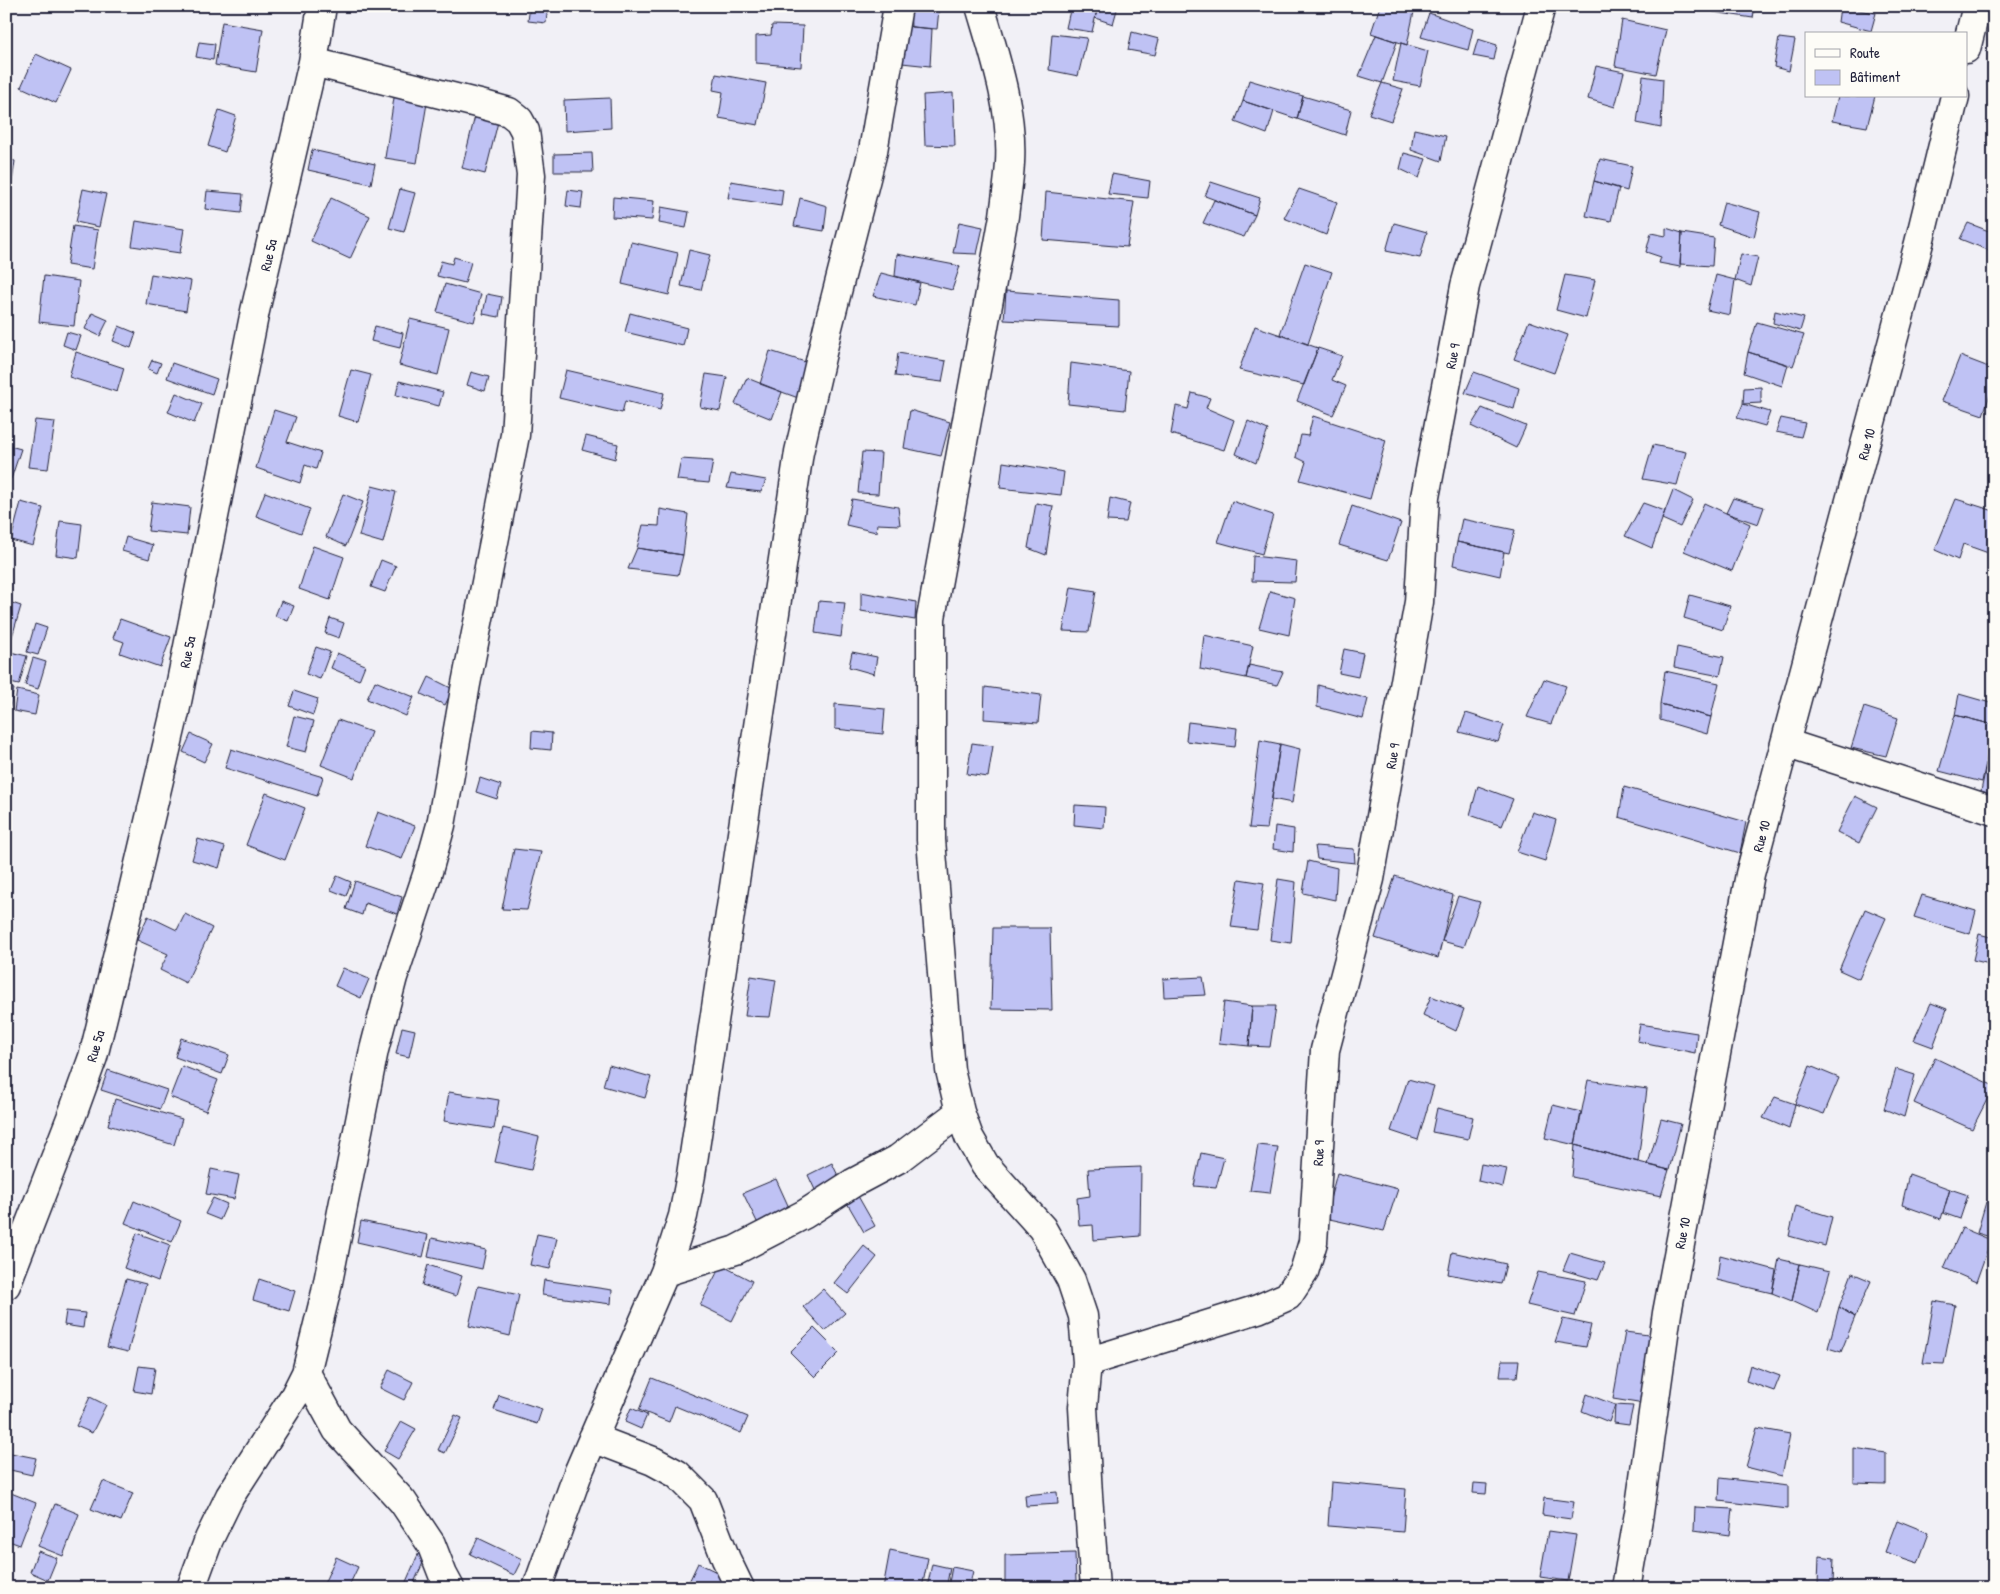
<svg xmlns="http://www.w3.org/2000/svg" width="2000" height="1594" font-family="'Patrick Hand',sans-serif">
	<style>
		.building { fill: #bfc2f4; stroke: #22223b }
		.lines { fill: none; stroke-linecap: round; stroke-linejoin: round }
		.minor-casing { stroke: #22223b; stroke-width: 31 }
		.minor { stroke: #fdfcf7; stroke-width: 28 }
		.labels { text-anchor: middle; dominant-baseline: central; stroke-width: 4; stroke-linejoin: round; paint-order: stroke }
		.street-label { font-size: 14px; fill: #22223b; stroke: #fdfcf7 }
	</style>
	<rect width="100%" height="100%" fill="#f1f0f6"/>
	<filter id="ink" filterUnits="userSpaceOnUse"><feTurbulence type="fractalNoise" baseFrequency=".02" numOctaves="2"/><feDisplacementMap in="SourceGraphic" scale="10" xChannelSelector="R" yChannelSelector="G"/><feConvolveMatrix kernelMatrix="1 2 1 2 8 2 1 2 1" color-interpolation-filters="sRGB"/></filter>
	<g filter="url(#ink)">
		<!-- building -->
		<path class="building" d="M530 6H548L546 23 528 21Z
			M910 6 939 9 937 29 911 27Z
			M1071 6H1098L1092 32 1066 28Z
			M1098 6H1118L1113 24 1095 18Z
			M1380 6 1415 7 1407 45 1371 33Z
			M1715 6H1755L1753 18 1713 12Z
			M1840 7 1876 13 1871 31 1838 22Z
			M1429 13 1473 29 1468 50 1421 37Z
			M1622 20 1666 30 1656 74 1615 66Z
			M222 22 263 29 256 72 215 65Z
			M772 25 803 26 801 67 756 63V36L771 35Z
			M905 26 932 29 930 66 902 63Z
			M1132 32 1159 39 1155 55 1128 50Z
			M1052 34 1087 38 1078 76 1049 70Z
			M1376 35 1397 42 1382 83 1359 76Z
			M1779 38 1795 40 1789 71 1774 67Z
			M1478 39 1497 45 1494 60 1473 56Z
			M199 42 215 44 213 60 196 57Z
			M1401 43 1428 51 1420 86 1393 81Z
			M36 54 71 70 56 103 21 87Z
			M1596 66 1624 72 1615 107 1588 99Z
			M716 74 766 83 758 125 719 118 723 92 713 90Z
			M1643 76 1663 79 1661 128 1637 123Z
			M1249 80 1303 96 1297 119 1243 101Z
			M1382 83 1403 89 1391 121 1369 114Z
			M395 91 428 97 417 163 385 158Z
			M953 93 955 146 925 145 923 95Z
			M1303 96 1351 110 1345 135 1297 119Z
			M1838 96H1875L1867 127 1832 121Z
			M610 98 611 128 565 131 564 100Z
			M1243 101 1274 111 1267 134 1235 122Z
			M477 108 500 114 485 174 462 168Z
			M219 110 236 116 225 152 208 146Z
			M1414 129 1446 136 1441 161 1411 150Z
			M312 150 375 164 371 184 308 170Z
			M592 153 593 172H554V154Z
			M1404 153 1426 159 1419 178 1400 169Z
			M6 159 15 161 11 189 6 188Z
			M1600 159 1632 166 1627 191 1594 181Z
			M1112 174 1150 181 1148 198 1108 194Z
			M731 181 783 190 781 206 728 198Z
			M1594 181 1619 188 1611 221 1586 216Z
			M1211 182 1260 198 1255 215 1205 196Z
			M83 189 106 194 99 227 76 222Z
			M400 189 415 193 404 232 389 228Z
			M1299 189 1337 202 1326 235 1284 218Z
			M568 190 583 192 581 208 566 206Z
			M207 191 243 194 241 213 205 209Z
			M1046 192 1134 202 1127 247 1043 240Z
			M613 197 654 201 652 220 612 217Z
			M331 198 370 216 350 259 311 241Z
			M800 198 827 206 824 231 794 226Z
			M1214 200 1255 215 1244 237 1203 223Z
			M1724 202 1760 212 1754 237 1718 225Z
			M661 207 689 212 686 228 659 223Z
			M136 221 184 229 180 253 132 246Z
			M959 222 983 227 977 254 953 253Z
			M1394 223 1427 232 1420 258 1386 251Z
			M1968 223 1994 233 1993 252 1960 239Z
			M73 226 98 230 92 269 67 265Z
			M1666 228 1682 233 1680 267 1659 263 1661 257 1646 252 1651 233 1666 236Z
			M1682 233 1714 238 1712 266 1680 264Z
			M631 242 678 253 669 295 622 284Z
			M689 250 710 255 701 290 681 286Z
			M897 254 960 266 952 290 895 276Z
			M1741 254 1758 257 1751 286 1735 280Z
			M454 257 471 262 465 283 437 276 441 261 452 264Z
			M1305 263 1332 272 1308 344 1280 334Z
			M881 273 920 283 915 305 873 296Z
			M151 274 191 281 186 311 146 304Z
			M1565 275 1595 280 1586 318 1556 310Z
			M1716 275 1735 280 1730 315 1707 310Z
			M44 276 79 281 74 326 39 322Z
			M445 284 481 294 474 322 437 312Z
			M1006 291 1119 300V326L1004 320Z
			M487 294 502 297 499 317 483 314Z
			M1775 311 1804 318 1800 331 1773 323Z
			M92 313 108 320 100 336 85 329Z
			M630 313 687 328 683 346 625 332Z
			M410 319 449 328 438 375 399 365Z
			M1529 321 1568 335 1554 373 1514 359Z
			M1757 322 1804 335 1793 366 1748 352Z
			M119 326 136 333 131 348 113 341Z
			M375 326 403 333 400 348 371 341Z
			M1255 326 1318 348 1304 385 1239 370Z
			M67 332 81 336 76 350 63 345Z
			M1318 348 1342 356 1332 380 1346 386 1333 415 1297 401Z
			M770 351 815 365 801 399 760 384Z
			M76 352 124 368 117 392 69 377Z
			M1748 352 1788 365 1782 386 1744 373Z
			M898 353 946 361 942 382 895 376Z
			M1960 356 1994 369V383L1983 415 1942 401Z
			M152 360 161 363 157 373 148 369Z
			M172 363 217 379 212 394 167 378Z
			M1071 363 1129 371 1125 410 1068 404Z
			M351 370 371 375 358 422 338 416Z
			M566 370 664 393 660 410 625 401 622 413 559 398Z
			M471 372 489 377 485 391 467 385Z
			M1474 372 1519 388 1514 409 1465 393Z
			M706 374 727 377 720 411 700 407Z
			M747 378 782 392 772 419 735 404Z
			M399 381 443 392 439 406 396 395Z
			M1761 387V403L1743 404 1744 388Z
			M176 393 202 404 194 423 168 412Z
			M1192 393 1210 398 1206 408 1234 420 1224 450 1171 434 1176 406 1188 409Z
			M1743 404 1770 412 1765 426 1737 418Z
			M1482 408 1526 426 1516 448 1471 426Z
			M274 410 296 417 287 442 321 453 316 469 305 465 300 483 256 468Z
			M910 410 950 422 941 456 904 448Z
			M1313 416 1386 440 1370 499 1300 480 1306 462 1296 457 1301 435 1308 436Z
			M1781 418 1805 423 1801 437 1776 432Z
			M35 420 55 422 48 469 28 467Z
			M1248 421 1268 430 1256 463 1236 454Z
			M586 436 618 444 615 459 582 450Z
			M6 445 21 449 11 479 6 478Z
			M1653 445 1686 452 1677 485 1643 479Z
			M862 452 881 453 878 494 858 493Z
			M681 459 713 461 709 483 677 480Z
			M1003 462 1064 472 1061 495 1000 488Z
			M731 474 766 480 761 492 727 488Z
			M372 486 396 492 383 543 359 536Z
			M1673 490 1693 500 1680 527 1662 519Z
			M265 492 310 509 301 533 256 516Z
			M343 494 363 502 346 546 326 537Z
			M1110 498 1130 503 1126 522 1107 521Z
			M1733 498 1764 507 1758 524 1726 513Z
			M852 499 898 507 900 525 877 524 876 532 846 525Z
			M1956 499 1994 511V555L1963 544 1958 560 1935 550Z
			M1232 501 1273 515 1262 554 1218 542Z
			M21 502 43 508 33 546 11 540Z
			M152 502 190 507 187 535 148 531Z
			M1036 503 1053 506 1046 555 1028 548Z
			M1643 503 1665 511 1652 548 1625 536Z
			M1704 503 1750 524 1732 571 1684 551Z
			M1352 506 1401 523 1388 560 1339 545Z
			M660 509 688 514 683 555 637 548 643 525 659 526Z
			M1462 519 1515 530 1509 553 1457 542Z
			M60 521 82 524 78 558 56 555Z
			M126 537 153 545 149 559 122 551Z
			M1457 542 1504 552 1500 576 1453 565Z
			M313 546 344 557 330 600 299 589Z
			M637 548 683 555 678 575 628 569Z
			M1253 556 1297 561 1295 582 1252 581Z
			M381 560 396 566 385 592 371 587Z
			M1071 587 1096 591 1089 632 1063 631Z
			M1270 591 1295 598 1289 635 1259 628Z
			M861 592 916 602 915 620 861 611Z
			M1690 595 1730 606 1723 630 1684 618Z
			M6 601 21 606 9 647 6 646Z
			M281 601 294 606 288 621 275 616Z
			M819 601 845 603 841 637 815 633Z
			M330 618 344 623 339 638 325 633Z
			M120 619 171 637 160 667 120 653 124 642 113 638Z
			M35 624 47 628 38 655 27 652Z
			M1204 635 1253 646 1246 678 1200 669Z
			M316 647 330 652 320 679 306 674Z
			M1677 647 1724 657 1720 676 1674 667Z
			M1344 649 1363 653 1358 677 1339 673Z
			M6 651 27 656 19 685 6 682Z
			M852 652 877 657 874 674 849 667Z
			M337 653 365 665 359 680 331 668Z
			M33 658 46 662 38 689 25 685Z
			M1249 665 1283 672 1277 685 1246 678Z
			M1665 671 1719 683 1711 717 1660 704Z
			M429 677 453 689 445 705 421 694Z
			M1544 679 1566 686 1551 724 1527 717Z
			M375 681 414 697 406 716 367 699Z
			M1318 685 1368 699 1363 719 1317 707Z
			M6 687 14 689 7 719H6Z
			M985 687 1041 695 1038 723 984 719Z
			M17 690 39 695 35 715 14 711Z
			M294 691 318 699 313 715 289 706Z
			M1959 694 1994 704V725L1955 715Z
			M835 704 885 709 883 734 835 729Z
			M1660 704 1711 717 1707 734 1660 720Z
			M1864 707 1898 718 1886 756 1851 748Z
			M1466 713 1504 725 1498 742 1459 732Z
			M1955 715 1994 725 1982 782 1939 771Z
			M294 716 314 721 306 752 286 747Z
			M338 720 371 732 354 778 321 765Z
			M1188 722 1237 728 1235 747 1186 741Z
			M1994 728V795L1981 791Z
			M532 731 552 733 551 750 531 748Z
			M191 734 213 744 204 762 183 752Z
			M1260 740 1280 744 1267 829 1249 828Z
			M972 743 993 746 988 777 967 774Z
			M1280 744 1300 749 1292 803 1272 799Z
			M231 749 323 777 317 796 225 768Z
			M480 778 501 785 497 799 476 792Z
			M1478 786 1513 799 1502 826 1470 815Z
			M1624 787 1746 822 1740 853 1619 817Z
			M266 793 305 808 285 860 246 845Z
			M1855 796 1877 807 1859 843 1837 832Z
			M1075 805 1105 807 1104 828 1074 825Z
			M378 812 415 826 402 859 365 846Z
			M1532 812 1556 820 1545 861 1517 852Z
			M1275 826 1294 829 1293 852 1273 849Z
			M198 839 225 847 219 868 192 860Z
			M1315 846 1354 849 1355 863 1317 859Z
			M514 849 541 852 527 910 502 909Z
			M1308 861 1337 868 1335 900 1303 893Z
			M337 876 351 882 346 896 331 890Z
			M1395 876 1453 895 1438 958 1375 938Z
			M1239 879 1264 883 1257 930 1231 927Z
			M1278 879 1296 882 1291 943 1270 940Z
			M355 881 402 897 397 914 365 903 362 915 346 909Z
			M1922 895 1976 911 1970 934 1914 917Z
			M1458 896 1480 902 1464 947 1442 941Z
			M1865 909 1886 918 1859 979 1839 970Z
			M185 914 212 928 186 983 160 970 168 954 137 940 148 916 177 930Z
			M993 928H1050L1052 1010 991 1009Z
			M1979 934 1994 938V965L1973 960Z
			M343 968 369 979 361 998 335 986Z
			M751 976 776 980 770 1017 745 1016Z
			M1203 977 1206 995 1164 997 1163 979Z
			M1431 996 1464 1009 1456 1031 1423 1015Z
			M1224 1002 1252 1006 1249 1046 1219 1043Z
			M1931 1003 1947 1009 1933 1047 1914 1040Z
			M1252 1006H1276L1270 1047 1249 1046Z
			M1640 1024 1697 1033 1695 1053 1637 1041Z
			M402 1027 415 1030 409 1057 396 1054Z
			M181 1038 229 1055 222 1074 175 1057Z
			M1935 1058 1994 1086 1972 1129 1914 1103Z
			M609 1065 651 1077 645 1098 603 1086Z
			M182 1066 218 1080 206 1111 170 1097Z
			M1810 1066 1839 1078 1824 1114 1795 1104Z
			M1896 1069 1915 1075 1904 1117 1884 1109Z
			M108 1070 167 1090 160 1109 101 1090Z
			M1408 1079 1434 1086 1418 1140 1391 1131Z
			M1588 1080 1647 1089 1638 1162 1575 1145Z
			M449 1092 499 1100 494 1129 444 1121Z
			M1775 1097 1795 1104 1789 1129 1763 1118Z
			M115 1099 182 1119 174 1145 108 1125Z
			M1553 1105 1581 1112 1575 1145 1545 1138Z
			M1437 1108 1473 1117 1468 1139 1432 1132Z
			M1661 1119 1681 1124 1669 1170 1648 1165Z
			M503 1128 539 1137 531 1170 495 1162Z
			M1258 1145 1278 1147 1270 1193 1250 1191Z
			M1575 1145 1669 1170 1661 1196 1572 1177Z
			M1201 1153 1224 1158 1216 1188 1194 1186Z
			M832 1163 840 1180 816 1192 808 1175Z
			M1481 1164 1507 1169 1503 1187 1478 1181Z
			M1141 1167 1140 1236 1094 1240 1093 1225 1079 1226 1077 1198 1090 1196 1088 1169Z
			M211 1169 239 1175 234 1199 206 1194Z
			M1337 1173 1398 1189 1384 1231 1325 1218Z
			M1909 1174 1950 1189 1941 1219 1902 1205Z
			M776 1179 791 1212 759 1226 743 1193Z
			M854 1189 875 1226 864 1232 843 1196Z
			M1950 1189 1968 1195 1960 1219 1943 1213Z
			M213 1198 227 1204 220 1220 205 1214Z
			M134 1201 181 1221 172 1242 125 1223Z
			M1986 1202 1994 1205V1238L1977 1233Z
			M1796 1206 1832 1217 1825 1246 1789 1236Z
			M361 1221 428 1235 423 1257 357 1242Z
			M1962 1228 1991 1240 1976 1282 1944 1268Z
			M137 1233 170 1245 158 1281 124 1268Z
			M537 1234 557 1238 550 1269 530 1265Z
			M432 1238 486 1250 482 1269 428 1257Z
			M864 1246 877 1257 848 1294 834 1283Z
			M1452 1252 1506 1264 1501 1284 1448 1274Z
			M1570 1253 1605 1263 1598 1280 1563 1270Z
			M1720 1255 1776 1270 1772 1293 1717 1280Z
			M1779 1259 1800 1264 1792 1301 1772 1293Z
			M1800 1264 1830 1271 1818 1313 1792 1301Z
			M428 1265 462 1276 456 1296 422 1285Z
			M721 1265 752 1281 732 1321 700 1305Z
			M1538 1272 1586 1281 1575 1316 1527 1305Z
			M1852 1273 1871 1281 1855 1317 1839 1307Z
			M126 1279 146 1284 128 1352 107 1347Z
			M259 1279 295 1291 289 1311 253 1300Z
			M544 1280 612 1290 611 1304 542 1295Z
			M478 1286 519 1295 510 1336 469 1326Z
			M823 1289 845 1313 825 1331 803 1307Z
			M1934 1301 1955 1305 1944 1364 1923 1363Z
			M1839 1307 1855 1317 1841 1352 1828 1348Z
			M66 1311 85 1313 83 1328 64 1325Z
			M1563 1319 1591 1325 1586 1347 1555 1342Z
			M814 1328 839 1353 815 1377 790 1352Z
			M1625 1332 1656 1336 1644 1404 1613 1399Z
			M1502 1360H1519L1517 1377H1500Z
			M1750 1365 1780 1376 1774 1391 1746 1381Z
			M139 1366 155 1368 151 1394 134 1391Z
			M389 1370 413 1382 404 1400 380 1388Z
			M652 1378 748 1417 741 1433 675 1406 669 1422 639 1410Z
			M1587 1394 1615 1405 1609 1422 1582 1411Z
			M499 1395 542 1409 537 1424 494 1410Z
			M90 1397 106 1405 92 1433 76 1426Z
			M1615 1405 1633 1406 1629 1425 1614 1423Z
			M631 1408 647 1415 641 1429 625 1422Z
			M455 1415 462 1418 445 1453 438 1450Z
			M401 1421 416 1429 398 1459 384 1451Z
			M1757 1428 1790 1434 1782 1476 1746 1467Z
			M1854 1448 1886 1453V1484L1854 1483Z
			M6 1452 36 1458 32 1475 6 1469Z
			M1720 1478 1788 1486V1509L1719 1501Z
			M103 1481 133 1493 121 1521 91 1509Z
			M1331 1482 1406 1489 1403 1532 1328 1526Z
			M1474 1483 1487 1484 1486 1494 1473 1493Z
			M1057 1492 1058 1504 1026 1506 1025 1495Z
			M11 1493 36 1503 20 1545 6 1540V1507Z
			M1544 1498 1574 1502 1571 1519 1542 1515Z
			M55 1504 79 1514 63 1556 38 1546Z
			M1695 1507 1733 1509 1730 1535 1694 1530Z
			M1897 1520 1929 1533 1918 1563 1885 1552Z
			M1548 1531 1576 1535 1568 1581 1540 1577Z
			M478 1538 522 1559 514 1575 470 1554Z
			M420 1550 427 1554 412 1587 405 1584Z
			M890 1550 928 1558 922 1588H883Z
			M38 1551 57 1558 48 1580 30 1572Z
			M1075 1553 1076 1582 1005 1583V1555Z
			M1819 1556 1834 1558 1833 1583 1818 1585Z
			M336 1557 358 1567 348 1588H322Z
			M698 1563 727 1577 722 1588H686Z
			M932 1564 950 1568 946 1588H927Z
			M952 1567 973 1571 969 1588H948Z"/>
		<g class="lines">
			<defs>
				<path id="minor" d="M980 6C995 57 1013 109 1010 163 1009 181 1006 199 1004 216L931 618V840L950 1070 960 1112 969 1137 985 1165 1042 1228 1071 1280 1083 1316 1087 1362 1083 1407 1088 1495 1095 1588
					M1966 49 1977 6
					M1785 743 1994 811
					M665 1272 736 1250 805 1214 853 1183 898 1159 960 1112
					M6 1285 72 1115 93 1057 107 1000 175 712 255 311 313 62 322 6
					M1087 1362 1258 1309 1288 1296 1304 1272 1313 1242 1325 1050 1370 879 1419 602 1425 497 1465 286 1541 6
					M306 1373 337 1430 403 1502 431 1544 443 1575 450 1588
					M593 1438 653 1461 677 1474 703 1500 726 1559 740 1588
					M191 1588 209 1539 230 1496 295 1395 306 1373 326 1292 374 1050 393 977 427 875 441 825 466 684 515 435 531 175 525 131 519 120 509 112 484 105 313 62
					M537 1588 578 1473 665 1272 683 1216 691 1175 799 452 828 327 873 151 898 6
					M1626 1588 1639 1513 1667 1313 1750 874 1919 243 1955 96"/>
			</defs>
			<!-- minor casing -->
			<use href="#minor" class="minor-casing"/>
			<!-- minor -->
			<use href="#minor" class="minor"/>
		</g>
	</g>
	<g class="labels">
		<!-- street labels -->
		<g class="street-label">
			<text transform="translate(268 255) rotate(-77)">Rue 5a</text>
			<text transform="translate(1452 356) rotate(-79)">Rue 9</text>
			<text transform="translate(1866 444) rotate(-75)">Rue 10</text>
			<text transform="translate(187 652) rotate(-79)">Rue 5a</text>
			<text transform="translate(1392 756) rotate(-80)">Rue 9</text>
			<text transform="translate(1761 836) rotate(-75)">Rue 10</text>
			<text transform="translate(95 1046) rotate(-74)">Rue 5a</text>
			<text transform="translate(1318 1153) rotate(-87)">Rue 9</text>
			<text transform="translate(1682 1233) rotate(-79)">Rue 10</text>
		</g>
	</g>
	<!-- margin -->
	<rect width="2000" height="1594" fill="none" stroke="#fdfcf7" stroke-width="25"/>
	<rect x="12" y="12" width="1975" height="1569" fill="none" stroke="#22223b" stroke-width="2" filter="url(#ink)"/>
	<!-- legend -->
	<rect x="1805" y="32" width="162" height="65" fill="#fdfcf7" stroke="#a5a5ac"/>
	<rect x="1815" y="49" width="25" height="8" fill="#fdfcf7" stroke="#a5a5ac"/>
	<text x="1850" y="58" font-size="15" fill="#22223b">Route</text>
	<rect x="1815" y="70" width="25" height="15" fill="#bfc2f4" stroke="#a5a5ac"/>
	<text x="1850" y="82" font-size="15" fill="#22223b">Bâtiment</text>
</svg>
